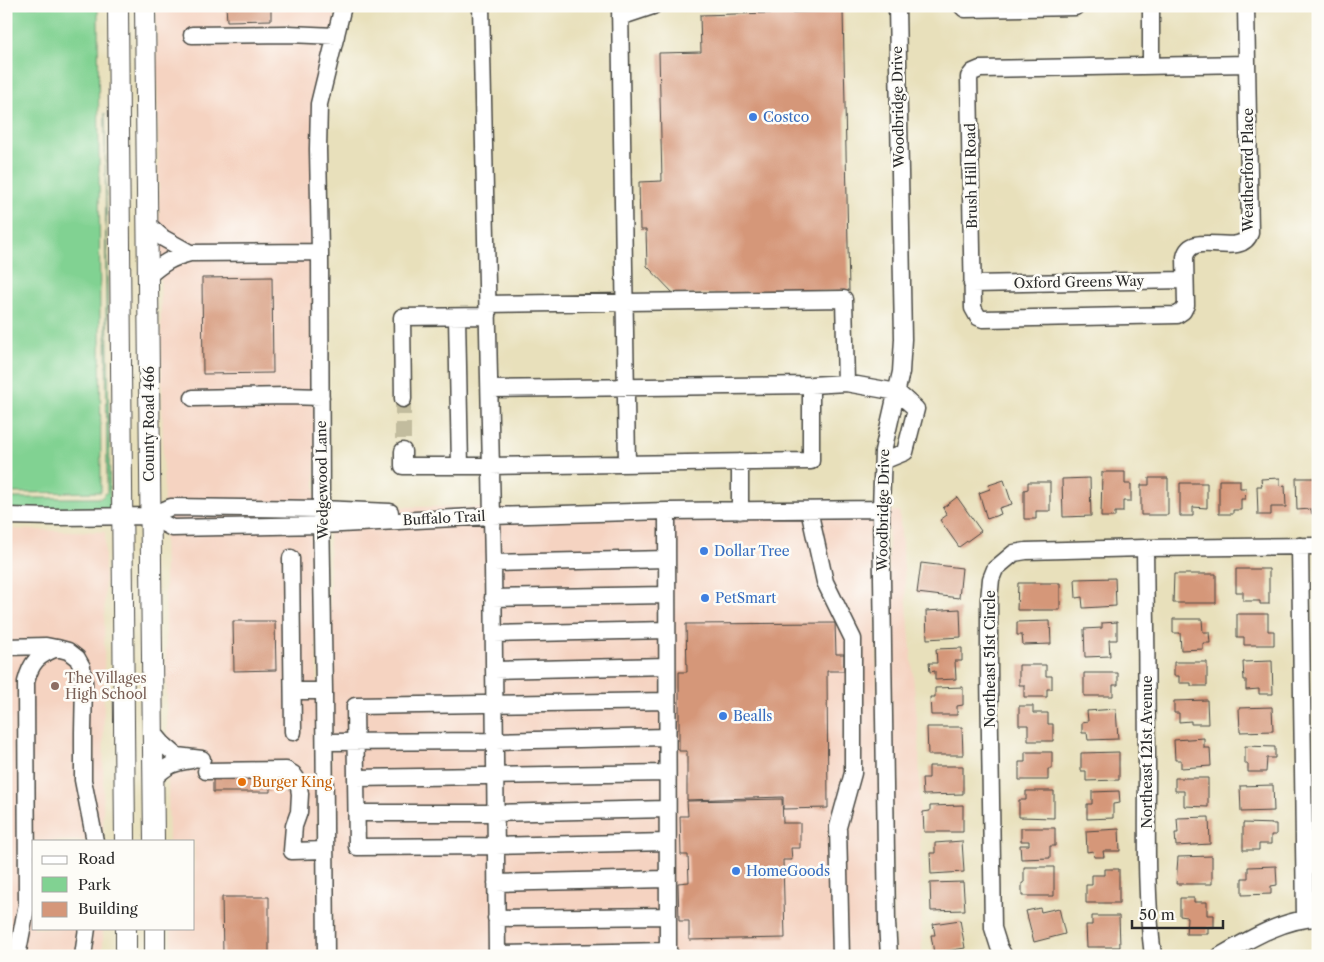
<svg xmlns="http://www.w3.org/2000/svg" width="1324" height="962" font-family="'Libre Caslon Text',serif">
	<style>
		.built { fill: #f5d3c1 }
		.green { fill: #81d292; stroke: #567e5e }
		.building { fill: #d59779 }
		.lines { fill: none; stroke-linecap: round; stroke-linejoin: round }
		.minor-tunnel { stroke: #c2bc9e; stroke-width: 16; stroke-dasharray: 16 8; stroke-linecap: butt }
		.minor-casing { stroke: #474641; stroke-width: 19 }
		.major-casing { stroke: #474641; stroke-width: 22 }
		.minor { stroke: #fff; stroke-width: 16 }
		.major { stroke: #fff; stroke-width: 20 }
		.shop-dot { fill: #3f7fe0; stroke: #fdfcf7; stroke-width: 2 }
		.education-dot { fill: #8d6e63; stroke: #fdfcf7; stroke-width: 2 }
		.food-dot { fill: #e8710a; stroke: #fdfcf7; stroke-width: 2 }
		.labels { text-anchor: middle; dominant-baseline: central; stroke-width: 5; stroke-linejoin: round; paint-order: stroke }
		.street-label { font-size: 14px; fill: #2b2b2b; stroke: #fdfcf7 }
		.shop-label { font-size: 14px; fill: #366cbe; stroke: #fdfcf7; text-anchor: start }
		.education-label { font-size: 14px; fill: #785e54; stroke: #fdfcf7; text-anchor: start }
		.food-label { font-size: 14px; fill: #c56008; stroke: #fdfcf7; text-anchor: start }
	</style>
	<rect width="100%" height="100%" fill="#fdfcf7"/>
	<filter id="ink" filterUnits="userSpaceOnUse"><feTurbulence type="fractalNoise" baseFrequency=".02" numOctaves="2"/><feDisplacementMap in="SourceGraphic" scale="10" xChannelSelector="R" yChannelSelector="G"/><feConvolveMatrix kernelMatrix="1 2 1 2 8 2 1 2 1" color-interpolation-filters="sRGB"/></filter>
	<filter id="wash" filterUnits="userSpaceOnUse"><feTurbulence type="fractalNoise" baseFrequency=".0096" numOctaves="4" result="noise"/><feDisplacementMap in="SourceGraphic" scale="20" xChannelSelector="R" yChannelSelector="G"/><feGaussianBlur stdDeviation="1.12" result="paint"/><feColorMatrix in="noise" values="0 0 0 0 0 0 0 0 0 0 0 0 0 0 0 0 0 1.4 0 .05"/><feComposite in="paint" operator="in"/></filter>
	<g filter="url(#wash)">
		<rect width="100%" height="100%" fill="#e8e0bb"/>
		<!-- built -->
		<path class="built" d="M156 6H336L313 252 319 956H171V928H194V841H169Z
			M329 506 874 511 882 956H333Z
			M888 511H899L919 743 922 956H896L894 922Z
			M6 529 105 532 103 841H34V928H103V956H6Z"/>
		<!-- green -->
		<path class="green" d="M6 6H98L101 492 6 493Z
			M105 113 110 516H6V498H101L107 492Z"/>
		<g id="blocks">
			<!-- building -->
			<path class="building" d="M226 6H271V20L227 21Z
				M843 11 849 291 675 295 647 266 646 230H640L639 182 662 181 659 53 701 52 700 15Z
				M272 277 273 373 203 374 202 278Z
				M1102 472H1125V484H1131V501H1123V512H1115V517H1101Z
				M1090 478 1091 516 1063 517 1062 479Z
				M1149 478H1168V515H1141V485H1149Z
				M1280 478V486L1285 485 1286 507H1271V515H1258L1257 486H1262L1261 479Z
				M1296 478H1318V514H1312L1311 509 1297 510Z
				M1004 480 1012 504 999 508 1001 514 987 519 979 493 990 489 989 485Z
				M1219 480H1240V488H1246L1245 499H1241V510H1233V514H1219Z
				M1028 482H1050V511H1036V519H1024V490L1028 489Z
				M1180 483H1207V508L1193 507V516H1180Z
				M957 497 981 531 959 547 940 520 947 515 943 508Z
				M921 563 962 568 959 598 917 593Z
				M1236 569H1269V604H1260V601H1243V592H1236Z
				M1174 574H1216V603H1173Z
				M1115 578 1116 606 1083 608 1082 597 1076 598 1075 579Z
				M1018 583H1060V610H1017Z
				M960 609 961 637 927 639 926 611Z
				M1237 614H1268V631H1274V645H1244V637H1237Z
				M1173 619H1202L1203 632H1209L1210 643H1203V649L1181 650 1180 633H1173Z
				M233 621H275L276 670 234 671Z
				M1050 621 1051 644 1023 645 1022 635H1017V622Z
				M1117 622V640H1109L1110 656 1085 657 1084 629 1102 628V623Z
				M835 623 836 654H844V671H827L828 808 783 809V797L687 800V751H679V672H687L686 624Z
				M962 648V661H955L956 679 935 680V671L930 672 929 663H937L936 649Z
				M1272 661 1273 694H1259V689L1246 690V680H1244L1243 662Z
				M1174 662H1207V686H1191V683H1179V676H1174Z
				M1019 665H1046V676H1052V689H1047V697H1024V685H1019Z
				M1084 673H1118V685H1113V696H1084Z
				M963 687V705L957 706V715H931L930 697H935V688Z
				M1207 700 1208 724H1191V721L1179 722V713H1174V701Z
				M1019 706H1033V713H1048V724H1053V741H1028V725H1019Z
				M1272 707 1273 731 1240 732 1239 708Z
				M1116 709 1118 739 1088 740 1087 733H1082V722L1088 721 1087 711Z
				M927 727H962L963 755H928Z
				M1204 738V748H1210L1211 766 1181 768V760H1175L1174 740Z
				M1245 746 1275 747V758H1267L1266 772H1248V764H1245Z
				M1025 752H1052V769H1048V780H1019V762H1025Z
				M1119 752V780L1086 781V771H1081V753Z
				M929 766H963V794L923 795 922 778H929Z
				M213 772H270V792H213Z
				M1175 778H1208V807L1184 806V791H1175Z
				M1273 785 1274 811 1241 812 1240 786Z
				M1026 791H1054V818L1019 817V800H1026Z
				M1119 791 1120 803 1113 804V818L1087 819V804H1092V792Z
				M782 799 783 823H800V848H791L792 860H783L785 938 689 940V921H679L678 883 689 882 688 855H681L680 816H688L687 801Z
				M963 805V832H924L923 812 930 811V806Z
				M1209 817 1210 844 1176 846 1175 833H1178L1177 818Z
				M1243 823 1276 824V835H1271V844H1259V850H1243Z
				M1021 828H1055V846H1050V858L1021 859 1020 845H1029V841H1021Z
				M1119 829 1120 851H1103L1104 857H1094L1093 851 1087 852 1086 831Z
				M962 841 964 872 931 874 930 853H935V843Z
				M1212 856V884H1176L1178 857Z
				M1276 866 1277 885 1271 886V894L1242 895V878H1248V867Z
				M1024 867H1054V896H1022V883H1024Z
				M1104 869H1119V903H1086V885H1092V875H1104Z
				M963 882 965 910 931 911 930 883Z
				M222 897H269V956H223Z
				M1180 898H1194V902H1207V915H1214V927H1208V934H1186L1187 917 1180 916Z
				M1040 908 1041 912 1059 908 1065 934 1034 942 1026 911Z
				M1092 916H1119L1120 947H1087L1086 925H1092Z
				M960 920 965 948 934 953 931 935H935L933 924Z"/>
		</g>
	</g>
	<g filter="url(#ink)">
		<use href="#blocks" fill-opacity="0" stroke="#474641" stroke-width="1"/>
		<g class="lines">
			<!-- minor-tunnel -->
			<path class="minor-tunnel" d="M403 399V451"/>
			<defs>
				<path id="minor" d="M481 6 493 563 497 954 668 951
					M620 6 627 464
					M962 6 965 9 1075 7 1076 6
					M1151 6V66
					M1246 6 1250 233C1241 260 1191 228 1185 257L1186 305 1183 311 1177 315 983 319 978 317 973 308 969 77 973 72 980 69 1247 64
					M620 17 653 6
					M192 35 288 34 336 36
					M147 224 163 238 190 253
					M148 276C163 263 171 258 190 253L320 252
					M972 284 1185 280
					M488 304 844 299 846 383
					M457 317 460 466
					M490 389 811 385 846 383 897 392 916 409 905 452 883 461
					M193 398 287 396 321 397
					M403 399 402 317 488 316
					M403 451V466H491L811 461V385
					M740 462V511
					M809 510 825 582 853 639V773L838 827 841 956
					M667 511 668 951 671 956
					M6 516 56 517 150 516 171 507 321 509 390 512
					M150 516 172 528 322 525 492 516 667 511 881 509
					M1300 546 1305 918
					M1145 548C1146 620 1147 693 1147 765 1147 829 1145 893 1153 956
					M291 558 293 732
					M493 563 667 559
					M493 598 667 595
					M494 634 667 630
					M6 647 46 646 56 648
					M494 670 667 666
					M293 691H324
					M667 701 355 706 357 847 496 846 667 842
					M153 732 163 744 177 756 202 759
					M325 742 495 741 667 737
					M206 771 286 770 293 774 298 781 300 794 299 812 294 826 292 851 325 850
					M154 778C168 765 172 763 191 760
					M356 778 667 773
					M357 813H495L667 809
					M496 883 667 879
					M496 918 667 916
					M17 956 27 904 26 682C31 662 38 655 57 648L68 651 77 658 82 667 84 682 83 732V780L95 841
					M83 956 87 928
					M326 956 324 691 321 509 320 252 318 149 319 104 343 6
					M889 956 887 923 881 509 883 451 901 372 903 339 897 6
					M1004 956 999 947 993 928 989 672V600L991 579 995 569 1014 553 1026 551 1145 548 1318 546
					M1220 956C1248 940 1285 918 1318 918"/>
				<path id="major" d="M118 6 125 841
					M145 6 154 841
					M126 928V956
					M155 928V956"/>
			</defs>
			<!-- minor casing -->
			<use href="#minor" class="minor-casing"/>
			<!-- major casing -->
			<use href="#major" class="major-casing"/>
			<!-- minor -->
			<use href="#minor" class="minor"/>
			<!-- major -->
			<use href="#major" class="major"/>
		</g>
	</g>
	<!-- markers -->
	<g class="shop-dot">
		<circle cx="753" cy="117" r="5"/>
		<circle cx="704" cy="551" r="5"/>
		<circle cx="705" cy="598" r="5"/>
		<circle cx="723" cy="716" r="5"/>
		<circle cx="736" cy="871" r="5"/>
	</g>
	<circle class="education-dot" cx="55" cy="686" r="5"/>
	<circle class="food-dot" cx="242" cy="782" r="5"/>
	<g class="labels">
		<!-- street labels -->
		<g class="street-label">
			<text transform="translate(898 107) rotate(-91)">Woodbridge Drive</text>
			<text transform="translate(1248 170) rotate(-90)">Weatherford Place</text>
			<text transform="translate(971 176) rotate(-91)">Brush Hill Road</text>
			<text transform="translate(1079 282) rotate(-1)">Oxford Greens Way</text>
			<text transform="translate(149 424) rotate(-90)">County Road 466</text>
			<text transform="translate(322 480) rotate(-91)">Wedgewood Lane</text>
			<text transform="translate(883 510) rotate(-89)">Woodbridge Drive</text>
			<text transform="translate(444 518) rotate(-3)">Buffalo Trail</text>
			<text transform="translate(990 659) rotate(-90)">Northeast 51st Circle</text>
			<text transform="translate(1147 752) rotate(-90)">Northeast 121st Avenue</text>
		</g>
		<!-- shop labels -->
		<g class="shop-label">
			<text x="763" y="117">Costco</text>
			<text x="714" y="551">Dollar Tree</text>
			<text x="715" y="598">PetSmart</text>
			<text x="733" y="716">Bealls</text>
			<text x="746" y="871">HomeGoods</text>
		</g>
		<!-- education labels -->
		<g class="education-label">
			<text x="65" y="678">The Villages<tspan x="65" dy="16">High School</tspan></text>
		</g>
		<!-- food labels -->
		<g class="food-label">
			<text x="252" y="782">Burger King</text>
		</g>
	</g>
	<!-- margin -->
	<rect width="1324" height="962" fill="none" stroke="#fdfcf7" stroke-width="25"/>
	<!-- legend -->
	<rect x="32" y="840" width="162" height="90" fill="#fdfcf7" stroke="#a9a8a5"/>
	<rect x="42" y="856" width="25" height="8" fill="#ffffff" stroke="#a9a8a5"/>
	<text x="78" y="864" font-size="15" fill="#2b2b2b">Road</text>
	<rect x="42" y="877" width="25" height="15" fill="#81d292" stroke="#a9a8a5"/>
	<text x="78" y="890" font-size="15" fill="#2b2b2b">Park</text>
	<rect x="42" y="902" width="25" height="15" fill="#d59779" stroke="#a9a8a5"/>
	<text x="78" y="914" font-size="15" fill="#2b2b2b">Building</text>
	<!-- scale -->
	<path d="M1132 920v8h91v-8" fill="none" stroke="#2b2b2b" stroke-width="2.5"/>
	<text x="1139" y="920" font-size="15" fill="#2b2b2b" stroke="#fdfcf7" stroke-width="4" paint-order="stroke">50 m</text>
</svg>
